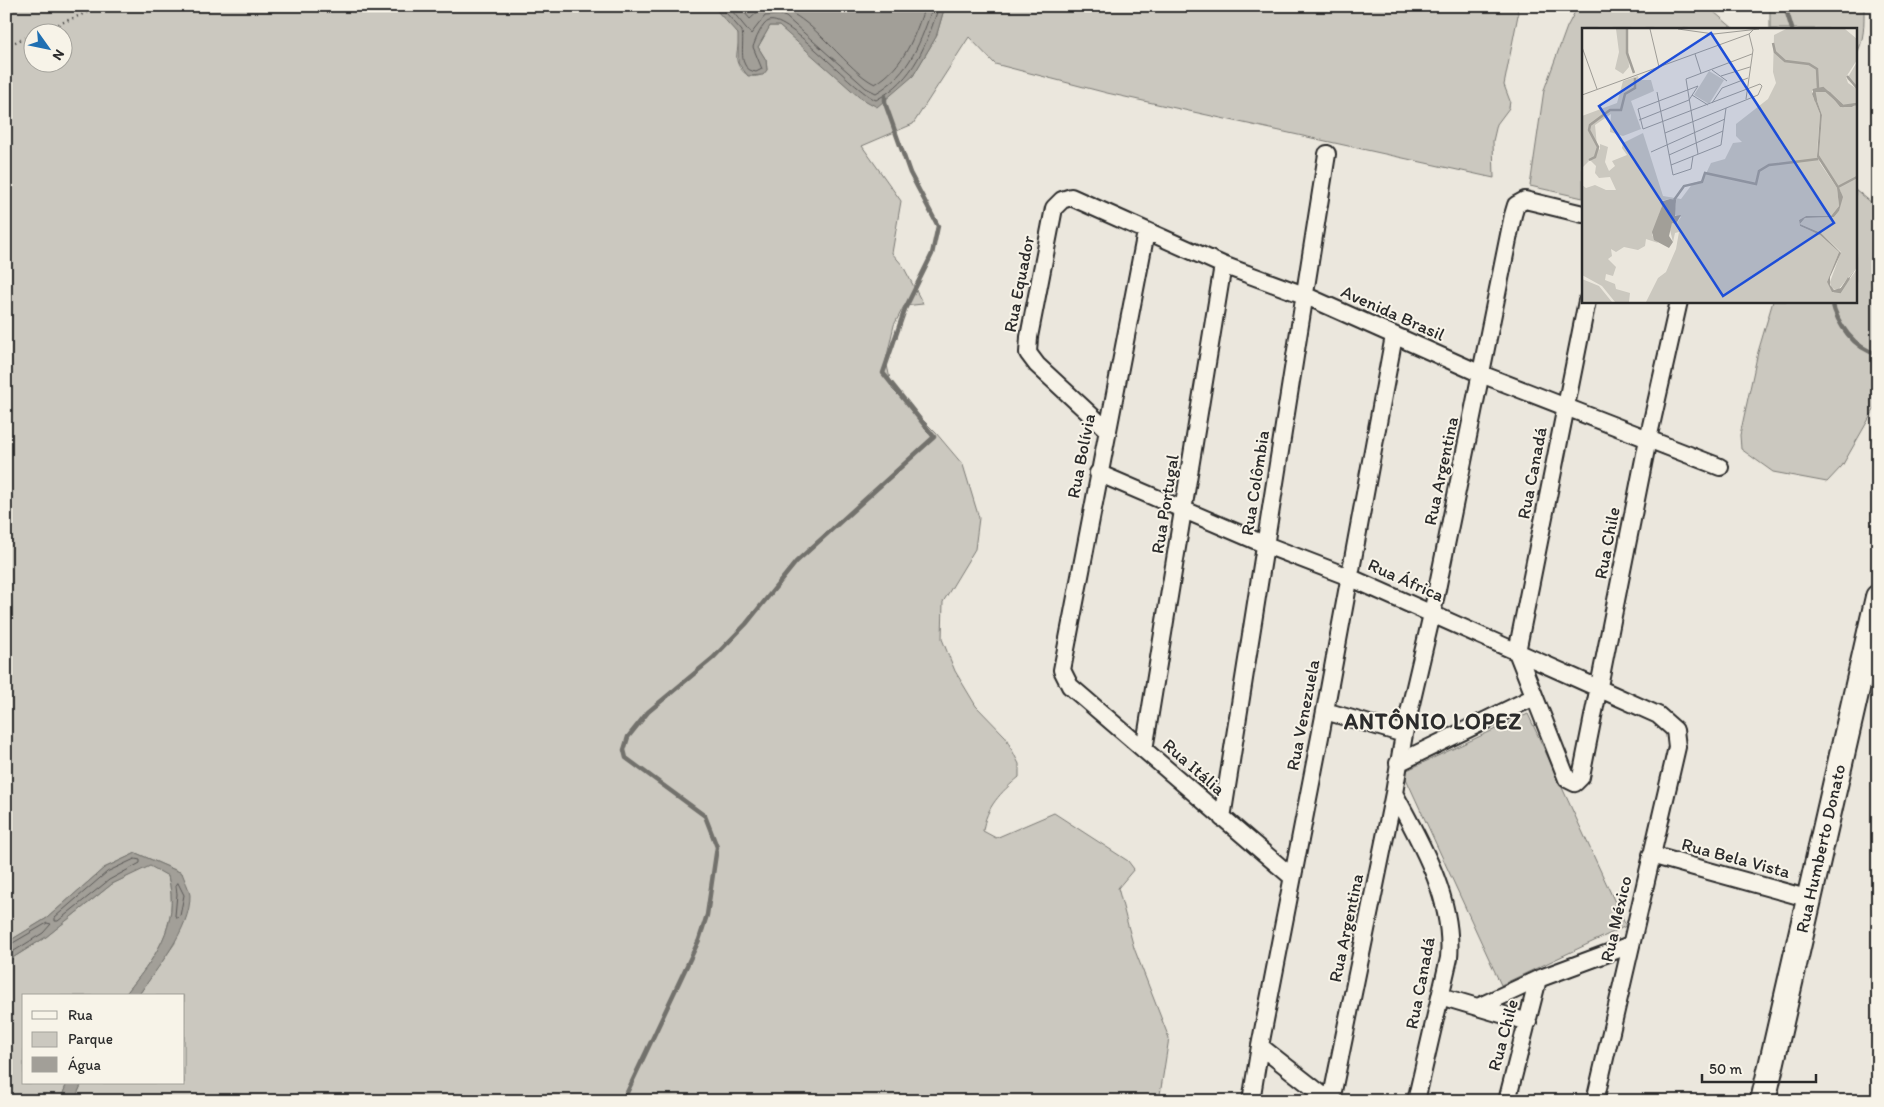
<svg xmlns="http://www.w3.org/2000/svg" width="1884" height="1107" font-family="Itim,sans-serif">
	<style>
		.green { fill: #cbc8bf; stroke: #7b7a75; fill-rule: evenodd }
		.water { fill: #a29f98; stroke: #72716c }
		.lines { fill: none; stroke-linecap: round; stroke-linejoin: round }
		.shore { stroke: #5b5957; stroke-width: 1 }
		.stream { stroke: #72716c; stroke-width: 4.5 }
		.minor-casing { stroke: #2b2b2b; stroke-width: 20 }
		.secondary-casing { stroke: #2b2b2b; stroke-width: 28 }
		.path { stroke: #2b2b2b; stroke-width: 2.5; stroke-dasharray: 1 4; stroke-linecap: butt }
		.minor { stroke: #f7f3e8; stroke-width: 16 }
		.secondary { stroke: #f7f3e8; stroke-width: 24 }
		.labels { text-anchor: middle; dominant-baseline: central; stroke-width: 4; stroke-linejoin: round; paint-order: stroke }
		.street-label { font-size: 18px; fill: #2b2b2b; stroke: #f7f3e8 }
		.district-label { font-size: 22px; font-weight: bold; letter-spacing: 1px; fill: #2b2b2b; stroke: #f7f3e8 }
		.inset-river { fill: none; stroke: #a29f98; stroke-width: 2.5 }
		.inset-road { fill: none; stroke: #9e9c96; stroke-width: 1 }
		.view { fill: #1d4ed8; fill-opacity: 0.15; stroke: #1d4ed8; stroke-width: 2.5 }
		.inset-edge { fill: none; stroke: #2b2b2b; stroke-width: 2.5 }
	</style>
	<rect width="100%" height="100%" fill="#ebe7dd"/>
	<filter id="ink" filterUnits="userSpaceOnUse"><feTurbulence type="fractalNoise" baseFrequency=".02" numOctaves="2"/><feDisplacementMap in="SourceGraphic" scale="10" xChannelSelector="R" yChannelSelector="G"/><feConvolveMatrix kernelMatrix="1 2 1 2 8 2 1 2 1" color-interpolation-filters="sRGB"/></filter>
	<g filter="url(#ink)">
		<!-- green -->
		<path class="green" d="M6 6H715C719 17 733 23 738 34 741 42 735 52 737 61 741 76 757 82 767 70L766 60 758 47 770 26H779L806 48 913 76 936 37 945 6H1517L1518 15 1504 85 1510 101 1509 108 1497 124 1493 141 1494 178 1107 93 995 64 969 37 913 124 862 146 901 201 892 253 903 266 923 304 904 306 894 325 886 360 892 389 936 433 963 465 979 518 975 549 943 602 942 639 955 671 976 706 1005 736 1019 764V777C1001 792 986 807 983 831L996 838 1054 813 1128 861 1134 869 1118 888 1134 948 1169 1038 1159 1101H74L82 1083H184V996H138L175 943 182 873 136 853 104 868 47 918 6 943ZM32 32H62V62H32Z
			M1578 6H1707L1734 29H1583V198L1530 186 1544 90 1567 27Z
			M1770 6H1864C1864 24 1865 40 1855 57V29H1770Z
			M1855 189 1878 208V403L1842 466 1827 482 1773 472 1741 449 1740 435 1758 352 1773 301H1855Z
			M1528 714 1626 926 1501 985 1403 772Z
			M150 865 168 876C181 926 154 959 124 996H24V1083H67L60 1101H6V962L46 937 112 884Z"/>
		<!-- water -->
		<path class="water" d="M715 6H945L936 37 913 76 877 107 859 97 779 26H770L758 47 766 60 767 70 763 75 748 76 738 63V34L717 11Z
			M136 853 182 873C184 879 189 888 190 895 191 929 156 969 138 996H124C154 959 181 926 168 876L150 866 112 884 46 937 6 962V943L47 918 104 868Z
			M67 1083H82L74 1101H60Z"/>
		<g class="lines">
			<!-- shore -->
			<path class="shore" d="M720 6 742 31C745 45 736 69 756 72L762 69 753 47C755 41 762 23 769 21 789 15 852 90 876 100 915 79 926 45 939 6
				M728 6 751 34 765 16 780 15 786 17 866 88 876 93C910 74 921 41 933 6
				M739 6 750 19C755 15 759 9 766 8 803 0 844 70 875 84 904 67 915 36 925 6
				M135 859 140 860V863L109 880 58 921H55V917L107 872Z
				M178 883 184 895 180 916 178 918 175 916 177 894 176 886Z
				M6 947 47 923 51 924 43 933 6 956"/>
			<!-- stream -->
			<path class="stream" d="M1785 6 1792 29
				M1832 301C1837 324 1854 349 1878 354
				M623 1101 699 940 707 915 717 847 705 816 626 758 624 750 628 737 648 712 713 658 746 624 796 562 934 437 883 373 905 309 932 254 938 226 910 173 885 103V96"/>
			<defs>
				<path id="minor" d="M1146 232 1062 670 1070 686 1292 877
					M1587 301 1517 652 1567 779 1575 783 1581 777 1648 439 1679 301
					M1106 429 1037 365 1028 353 1029 337 1054 208 1062 200 1071 197 1223 265 1304 295 1481 374 1720 467
					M1098 473 1266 545 1349 577 1598 688 1658 715 1675 730 1677 747 1595 1101
					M1325 711 1404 734
					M1144 750 1223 265
					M1398 763 1534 697
					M1394 793C1421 843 1454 899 1449 958L1416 1101
					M1222 818 1327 154
					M1651 855 1810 899
					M1440 996 1528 1022
					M1478 1007 1538 979 1630 945
					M1260 1046 1330 1101
					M1251 1101 1260 1046 1325 711 1394 336
					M1331 1101 1394 793 1404 734 1432 614 1513 215 1516 205 1525 200 1583 214
					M1507 1101 1538 979"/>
				<g id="secondary">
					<path id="s1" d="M1763 1101 1878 597"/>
				</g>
			</defs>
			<!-- minor casing -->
			<use href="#minor" class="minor-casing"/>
			<!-- secondary casing -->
			<use href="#secondary" class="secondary-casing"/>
			<!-- path -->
			<path class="path" d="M40 32 102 6
				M6 46 32 35"/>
			<!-- minor -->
			<use href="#minor" class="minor"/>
			<!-- secondary -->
			<use href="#secondary" class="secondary"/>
		</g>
	</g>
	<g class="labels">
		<!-- street labels -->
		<g class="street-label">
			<text transform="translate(1019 284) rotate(-79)">Rua Equador</text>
			<text transform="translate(1393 313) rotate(24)">Avenida Brasil</text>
			<text transform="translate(1081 456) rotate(-79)">Rua Bolívia</text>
			<text transform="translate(1441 471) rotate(-78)">Rua Argentina</text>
			<text transform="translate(1532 473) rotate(-79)">Rua Canadá</text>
			<text transform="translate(1255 483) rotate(-81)">Rua Colômbia</text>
			<text transform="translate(1165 504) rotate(-81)">Rua Portugal</text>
			<text transform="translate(1607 543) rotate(-79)">Rua Chile</text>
			<text transform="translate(1406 580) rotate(24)">Rua África</text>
			<text transform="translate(1303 715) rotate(-79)">Rua Venezuela</text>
			<text transform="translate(1194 767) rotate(41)">Rua Itália</text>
			<text stroke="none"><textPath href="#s1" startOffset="259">Rua Humberto Donato</textPath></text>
			<text transform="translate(1736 858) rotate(15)">Rua Bela Vista</text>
			<text transform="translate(1616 919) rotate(-77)">Rua México</text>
			<text transform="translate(1346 928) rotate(-78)">Rua Argentina</text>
			<text transform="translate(1420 983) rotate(-79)">Rua Canadá</text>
			<text transform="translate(1503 1035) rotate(-75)">Rua Chile</text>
		</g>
		<!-- district labels -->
		<g class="district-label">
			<text x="1433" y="721">ANTÔNIO LOPEZ</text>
		</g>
	</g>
	<!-- overview -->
	<g transform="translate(1582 28)">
		<rect width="275" height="275" fill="#ebe7dd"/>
		<path d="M34 1H45L47 39 41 46 33 41 37 24ZM204 1H263L275 11V32L264 49 266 55 275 61V75L263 78 246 64 258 79H269L275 76V239L256 262 249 260 248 254 259 224 239 205 218 196 223 190 252 189 257 183 259 164 237 127 240 87 232 64 242 62 238 60 230 63V66L238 86 235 124 238 135 255 160 257 178 249 188H224L217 192 218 198 238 207 257 224 245 254 250 263H259L275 241V274H64L76 250 84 244 94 221 97 204 93 205 91 214 88 202 90 194 95 195 99 189 92 187 94 175 88 171 78 173 80 178 70 207 76 215 64 211 63 218 56 222 42 219 34 224 29 221 30 228 26 231 34 239 31 248 24 246 23 252 33 256 34 261 48 265 47 274H33L20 258 0 247V157L4 160 13 157 24 162H34L28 149 17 150 13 145 14 138 8 132 0 140V88L35 75 41 53 56 48 57 52H69L72 63 49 73 59 101 41 108 28 104 29 86 13 97 15 118 18 122V116L26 119 23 134 27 143 33 138 30 133 45 127 40 120 41 115 61 105 81 168 99 171 111 155 121 152 129 135 143 131 151 115 160 114 154 108V96L186 71 194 55 191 44 192 7ZM275 34V60L265 51ZM127 43 142 52 127 76 112 67ZM0 251 17 258 30 274H0Z" fill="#cbc8bf"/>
		<path d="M238 60 248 64 262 78 275 75 270 79H258L246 64H232L240 87 237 127 256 157 261 169 257 183 252 189 223 190 218 196 239 205 259 225 248 249V257L252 262 259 260 275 239 259 263 254 264H250L245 254 257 224 238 207 218 198 217 192 224 188H249L257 178 255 160 235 129 238 86 230 66 232 61ZM88 171 94 172 93 188 99 187 94 196 90 195 87 208 91 214 87 220 72 212 70 204 80 178 78 174Z" fill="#a29f98"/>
		<path class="inset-river" d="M45 1V25L52 45M191 15 193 24 203 33 227 36 235 41 236 60M265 48 275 60M234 73 232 62 241 60 261 78 275 76M7 132 13 129 16 119 7 102 8 97 28 82H39L43 66 53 60V50M256 159 275 149M92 172 102 158 120 154 123 145 174 156 177 143 187 137 236 131M252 263 258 264 267 250"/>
		<path class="inset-road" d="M68 1 77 39M96 1 132 6 177 1M0 19 15 61M113 26 119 45M130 42 145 53M139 48 168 39M75 64 91 147 109 141 111 128M0 67 167 6 171 2M110 67 126 77M164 71 171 22 167 6M130 75 140 60 166 50M57 92 107 72 116 58M83 105 176 67 180 58 178 56 61 101 56 81 116 58M69 124 143 91M116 126 104 51 170 26M87 127 141 103M89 137 139 117 144 80"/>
		<path class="view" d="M129 5 252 195 141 268 17 78Z"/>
		<rect width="275" height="275" class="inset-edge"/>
	</g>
	<!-- margin -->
	<rect width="1884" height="1107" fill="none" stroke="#f7f3e8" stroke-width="25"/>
	<rect x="12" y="12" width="1859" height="1082" fill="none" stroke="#2b2b2b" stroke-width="2" filter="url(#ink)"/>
	<!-- legend -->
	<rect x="22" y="994" width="162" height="90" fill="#f7f3e8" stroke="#a5a39c"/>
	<rect x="32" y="1011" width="25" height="8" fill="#f7f3e8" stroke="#a5a39c"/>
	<text x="68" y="1020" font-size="15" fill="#2b2b2b">Rua</text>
	<rect x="32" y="1032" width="25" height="15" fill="#cbc8bf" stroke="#a5a39c"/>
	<text x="68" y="1044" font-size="15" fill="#2b2b2b">Parque</text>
	<rect x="32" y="1057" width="25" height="15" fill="#a29f98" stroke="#a5a39c"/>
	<text x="68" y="1070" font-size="15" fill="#2b2b2b">Água</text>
	<!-- north arrow -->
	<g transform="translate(48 48) rotate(123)"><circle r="24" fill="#f7f3e8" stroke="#a5a39c"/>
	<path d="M0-4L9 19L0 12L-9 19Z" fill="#1f6fb2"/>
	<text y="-8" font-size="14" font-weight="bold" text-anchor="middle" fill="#2b2b2b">N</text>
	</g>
	<!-- scale -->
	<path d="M1702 1074v8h114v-8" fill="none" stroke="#2b2b2b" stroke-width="2.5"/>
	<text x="1709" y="1074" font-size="15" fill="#2b2b2b" stroke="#f7f3e8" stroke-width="4" paint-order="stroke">50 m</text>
</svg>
